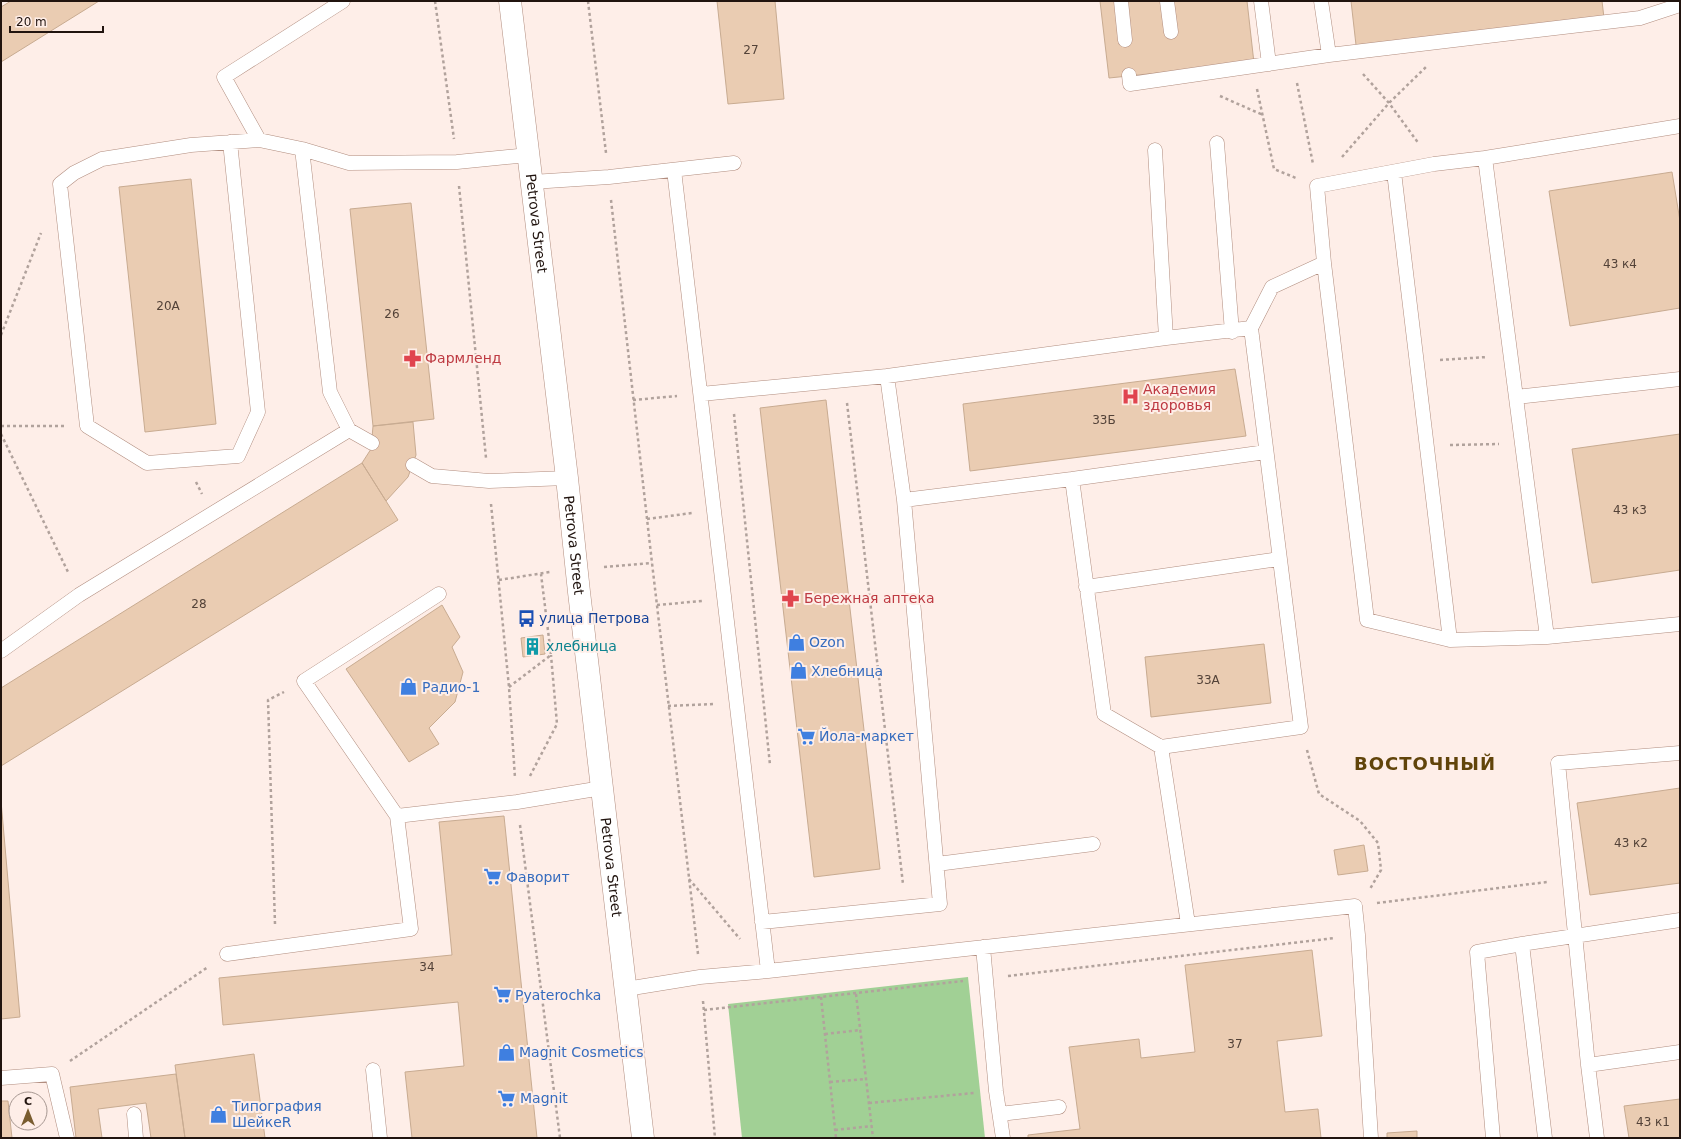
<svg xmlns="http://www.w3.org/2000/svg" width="1681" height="1139" font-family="'DejaVu Sans',sans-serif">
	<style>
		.green { fill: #a1d095 }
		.building { fill: #eaccb2; stroke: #c8ab91 }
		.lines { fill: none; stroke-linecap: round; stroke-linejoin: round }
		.lane-casing { stroke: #b18d7f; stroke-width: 15 }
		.secondary-casing { stroke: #b18d7f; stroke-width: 23 }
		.path { stroke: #b1a29c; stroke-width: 2.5; stroke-dasharray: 3 3; stroke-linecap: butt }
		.lane { stroke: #fff; stroke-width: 14 }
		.secondary { stroke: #fff; stroke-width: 22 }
		.labels { text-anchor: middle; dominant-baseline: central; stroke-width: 4; stroke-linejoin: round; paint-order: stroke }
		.number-label { font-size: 12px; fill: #534238 }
		.street-label { font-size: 14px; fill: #21140f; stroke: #feeee8 }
		.health-label { font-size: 14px; fill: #be3a42; stroke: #feeee8; text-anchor: start }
		.transit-label { font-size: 14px; fill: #164399; stroke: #feeee8; text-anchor: start }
		.shop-label { font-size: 14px; fill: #366cbe; stroke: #feeee8; text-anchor: start }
		.culture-label { font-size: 14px; fill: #0d838f; stroke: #feeee8; text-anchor: start }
		.district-label { font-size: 18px; font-weight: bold; letter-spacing: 1px; fill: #61440a; stroke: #feeee8 }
	</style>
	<rect width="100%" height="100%" fill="#feeee8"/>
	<!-- green -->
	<path class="green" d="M968 977 985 1138H742L728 1004Z"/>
	<!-- building -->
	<path class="building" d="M11 1H99L1 62V7Z
		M717 1H775L784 99 728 104Z
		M1100 1H1247L1254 63 1109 78Z
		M1351 1H1602L1604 18 1356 45Z
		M1672 172 1680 221V308L1570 326 1549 191Z
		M191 179 216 424 145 432 119 187Z
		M411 203 434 419 373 426 350 209Z
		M1235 369 1246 436 970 471 963 404Z
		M826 400 880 869 814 877 760 408Z
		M413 422 416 455 408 477 386 501 362 463 371 449 373 426Z
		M1680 434V570L1592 583 1572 449Z
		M362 463 398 520 1 766V688Z
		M442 605 460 637 452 647 463 672 455 702 429 728 439 744 409 762 346 669Z
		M543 635 545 654 523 657 521 638Z
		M1264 644 1271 703 1151 717 1145 657Z
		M1680 788V883L1590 895 1577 803Z
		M1 801 20 1017 1 1019Z
		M504 816 537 1138H412L405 1072 464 1066 458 1002 223 1025 219 978 452 955 439 822Z
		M1364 845 1368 871 1338 875 1334 850Z
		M1312 950 1322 1036 1277 1041 1285 1112 1318 1109 1321 1138H1028V1135L1080 1129 1069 1047 1139 1039 1141 1058 1195 1052 1185 965Z
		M254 1054 265 1138H185L175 1065Z
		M176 1074 185 1138H151L146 1103 98 1109 102 1138H76L70 1087Z
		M1680 1099V1138H1629L1624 1106Z
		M1 1101H8L12 1138H1Z
		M1417 1131V1138H1387V1133Z"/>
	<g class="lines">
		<defs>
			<path id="lane" d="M1121 1 1125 40
				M1167 1 1171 32
				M1261 1 1269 64
				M1321 1 1329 55
				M1129 75 1130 84 1329 55 1640 18 1680 5
				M1680 126 1485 158 1547 637 1680 624
				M259 140 224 77 343 1
				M230 142 258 412 238 456 147 463 87 426 60 184 74 173 102 159 191 145 259 140 302 149
				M1217 143 1232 332
				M1155 150 1166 338
				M674 170 768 971
				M1394 172 1450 640
				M532 182 609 177 734 163
				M1324 263 1367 620 1450 640 1547 637
				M1251 328 1272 287 1324 263 1317 186 1434 164 1485 158
				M701 394 887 376 1166 338 1251 328 1301 727 1161 747
				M1516 397 1680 379
				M372 443 349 430 330 392 302 149 349 163 457 162 528 155
				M413 465 432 476 489 481 567 478
				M1072 479 1266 452
				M904 500 1072 479 1104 714 1161 747 1188 924
				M1086 587 1279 559
				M1 651 79 595 349 430
				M397 816 304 681 439 594
				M937 864 1093 844
				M762 922 940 904 904 500 887 376
				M1522 944 1545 1138
				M983 947 996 1091 1003 1138
				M227 954 411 929 397 816 517 802 602 788
				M626 989 700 977 768 971 1355 906 1358 935 1371 1138
				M1588 1065 1680 1052
				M373 1070 380 1138
				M1 1078 52 1074 67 1138
				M134 1114 136 1138
				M1000 1114 1059 1107
				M1493 1138 1477 952 1522 944 1680 920
				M1597 1138 1588 1065 1558 763 1680 753"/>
			<g id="secondary">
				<path id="s1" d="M510 1 567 478 579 592 643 1138"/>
			</g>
		</defs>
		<!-- lane casing -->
		<use href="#lane" class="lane-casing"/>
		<!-- secondary casing -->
		<use href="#secondary" class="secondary-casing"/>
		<!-- path -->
		<path class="path" d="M435 1 454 139
			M588 1 606 153
			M1363 74 1389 103 1419 144
			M1297 83 1313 164
			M1257 89 1274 169 1296 178
			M1220 96 1263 115
			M1342 157 1389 103 1426 67
			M459 186 486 458
			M611 200 652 563 698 954
			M1 335 41 233
			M1440 360 1487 357
			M633 400 677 396
			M847 403 903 884
			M734 414 770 765
			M1 426H65
			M1 434 69 574
			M1450 445 1499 444
			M196 482 202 494
			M491 504 509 687 515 778
			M647 519 692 513
			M604 567 652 563
			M499 580 550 572
			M657 605 702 601
			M509 687 551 655 541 574
			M668 706 714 704
			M1307 750 1319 794 1360 821 1378 843 1381 870 1370 889
			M530 776 557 724 551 655
			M520 825 560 1138
			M689 879 740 939
			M1377 903 1547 882
			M275 924 268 700 284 692
			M1008 976 1335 938
			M856 994 873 1138
			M821 997 836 1138
			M703 1001 715 1138
			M704 1010 963 981
			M825 1034 861 1030
			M70 1061 208 967
			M830 1082 866 1079
			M869 1103 974 1093
			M835 1130 872 1126"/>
		<!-- lane -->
		<use href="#lane" class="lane"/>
		<!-- secondary -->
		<use href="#secondary" class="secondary"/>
	</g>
	<!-- icons -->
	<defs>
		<symbol id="pharmacy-bare" viewBox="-9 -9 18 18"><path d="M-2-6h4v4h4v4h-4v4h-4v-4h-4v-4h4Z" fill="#e0444e" stroke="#feeee8" stroke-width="2.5" paint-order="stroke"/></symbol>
		<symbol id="hospital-bare" viewBox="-9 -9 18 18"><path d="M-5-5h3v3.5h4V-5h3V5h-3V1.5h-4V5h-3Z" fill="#e0444e" stroke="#feeee8" stroke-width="2.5" paint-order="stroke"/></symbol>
		<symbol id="bus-bare" viewBox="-9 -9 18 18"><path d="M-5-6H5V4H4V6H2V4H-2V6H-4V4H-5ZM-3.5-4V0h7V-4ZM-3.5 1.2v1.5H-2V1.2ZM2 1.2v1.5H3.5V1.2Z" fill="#1a4fb4" stroke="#feeee8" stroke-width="2.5" paint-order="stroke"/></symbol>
		<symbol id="shop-bare" viewBox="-9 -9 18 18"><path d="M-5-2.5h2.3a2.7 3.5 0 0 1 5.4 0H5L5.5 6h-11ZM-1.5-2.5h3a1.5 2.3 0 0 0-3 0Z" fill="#3f7fe0" stroke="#feeee8" stroke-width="2.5" paint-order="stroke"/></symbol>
		<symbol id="building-bare" viewBox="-9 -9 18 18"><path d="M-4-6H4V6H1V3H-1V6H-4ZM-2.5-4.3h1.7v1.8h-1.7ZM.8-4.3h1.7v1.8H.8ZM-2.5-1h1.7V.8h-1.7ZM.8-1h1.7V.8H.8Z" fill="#0f9aa8" stroke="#feeee8" stroke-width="2.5" paint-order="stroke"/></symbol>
		<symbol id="supermarket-bare" viewBox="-9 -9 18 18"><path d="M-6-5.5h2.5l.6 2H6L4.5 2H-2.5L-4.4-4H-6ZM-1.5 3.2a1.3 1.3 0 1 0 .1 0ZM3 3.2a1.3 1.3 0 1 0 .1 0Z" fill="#3f7fe0" stroke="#feeee8" stroke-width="2.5" paint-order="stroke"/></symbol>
	</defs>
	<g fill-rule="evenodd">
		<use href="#pharmacy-bare" x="400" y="346" width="25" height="25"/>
		<use href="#hospital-bare" x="1118" y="384" width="25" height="25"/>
		<use href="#pharmacy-bare" x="778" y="586" width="25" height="25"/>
		<use href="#bus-bare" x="514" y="606" width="25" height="25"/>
		<use href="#shop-bare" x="784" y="630" width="25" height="25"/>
		<use href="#building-bare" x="520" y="634" width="25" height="25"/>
		<use href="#shop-bare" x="786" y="658" width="25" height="25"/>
		<use href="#shop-bare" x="396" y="674" width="25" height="25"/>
		<use href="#supermarket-bare" x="794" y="724" width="25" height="25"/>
		<use href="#supermarket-bare" x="480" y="864" width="25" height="25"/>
		<use href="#supermarket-bare" x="490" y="982" width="25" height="25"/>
		<use href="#shop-bare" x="494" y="1040" width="25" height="25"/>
		<use href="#supermarket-bare" x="494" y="1086" width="25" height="25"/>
		<use href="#shop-bare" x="206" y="1102" width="25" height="25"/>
	</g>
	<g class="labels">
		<!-- number labels -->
		<g class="number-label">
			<text x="751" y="50">27</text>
			<text x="1620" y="264">43 к4</text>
			<text x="168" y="306">20А</text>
			<text x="392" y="314">26</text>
			<text x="1104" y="420">33Б</text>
			<text x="1630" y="510">43 к3</text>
			<text x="199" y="604">28</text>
			<text x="1208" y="680">33А</text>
			<text x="1631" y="843">43 к2</text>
			<text x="427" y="967">34</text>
			<text x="1235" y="1044">37</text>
			<text x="1653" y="1122">43 к1</text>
		</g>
		<!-- street labels -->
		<g class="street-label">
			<text stroke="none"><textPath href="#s1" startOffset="224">Petrova Street</textPath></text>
			<text stroke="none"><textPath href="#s1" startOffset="548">Petrova Street</textPath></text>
			<text stroke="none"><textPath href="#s1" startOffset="872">Petrova Street</textPath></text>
		</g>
		<!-- health labels -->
		<g class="health-label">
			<text x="425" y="358">Фармленд</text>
			<text x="1143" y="389">Академия<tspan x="1143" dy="16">здоровья</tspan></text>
			<text x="804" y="598">Бережная аптека</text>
		</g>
		<!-- transit labels -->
		<g class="transit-label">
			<text x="539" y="618">улица Петрова</text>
		</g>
		<!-- shop labels -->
		<g class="shop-label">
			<text x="809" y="642">Ozon</text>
			<text x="811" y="671">Хлебница</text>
			<text x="422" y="687">Радио-1</text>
			<text x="819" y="736">Йола-маркет</text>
			<text x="506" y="877">Фаворит</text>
			<text x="515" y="995">Pyaterochka</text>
			<text x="519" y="1052">Magnit Cosmetics</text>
			<text x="520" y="1098">Magnit</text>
			<text x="232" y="1106">Типография<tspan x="232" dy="16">ШейкеR</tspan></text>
		</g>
		<!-- culture labels -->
		<g class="culture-label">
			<text x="546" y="646">хлебница</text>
		</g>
		<!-- district labels -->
		<g class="district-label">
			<text x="1425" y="763">ВОСТОЧНЫЙ</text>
		</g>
	</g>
	<!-- border -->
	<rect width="1681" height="1139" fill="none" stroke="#21140f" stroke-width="4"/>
	<!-- north arrow -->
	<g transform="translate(28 1111)"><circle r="19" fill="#feeee8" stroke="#a69791"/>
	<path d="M0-3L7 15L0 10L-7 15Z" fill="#795d30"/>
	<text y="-6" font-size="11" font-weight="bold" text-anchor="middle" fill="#21140f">С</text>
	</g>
	<!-- scale -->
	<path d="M10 26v6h93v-6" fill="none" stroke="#21140f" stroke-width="2"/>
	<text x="16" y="26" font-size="12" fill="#21140f" stroke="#feeee8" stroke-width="3" paint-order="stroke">20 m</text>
</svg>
